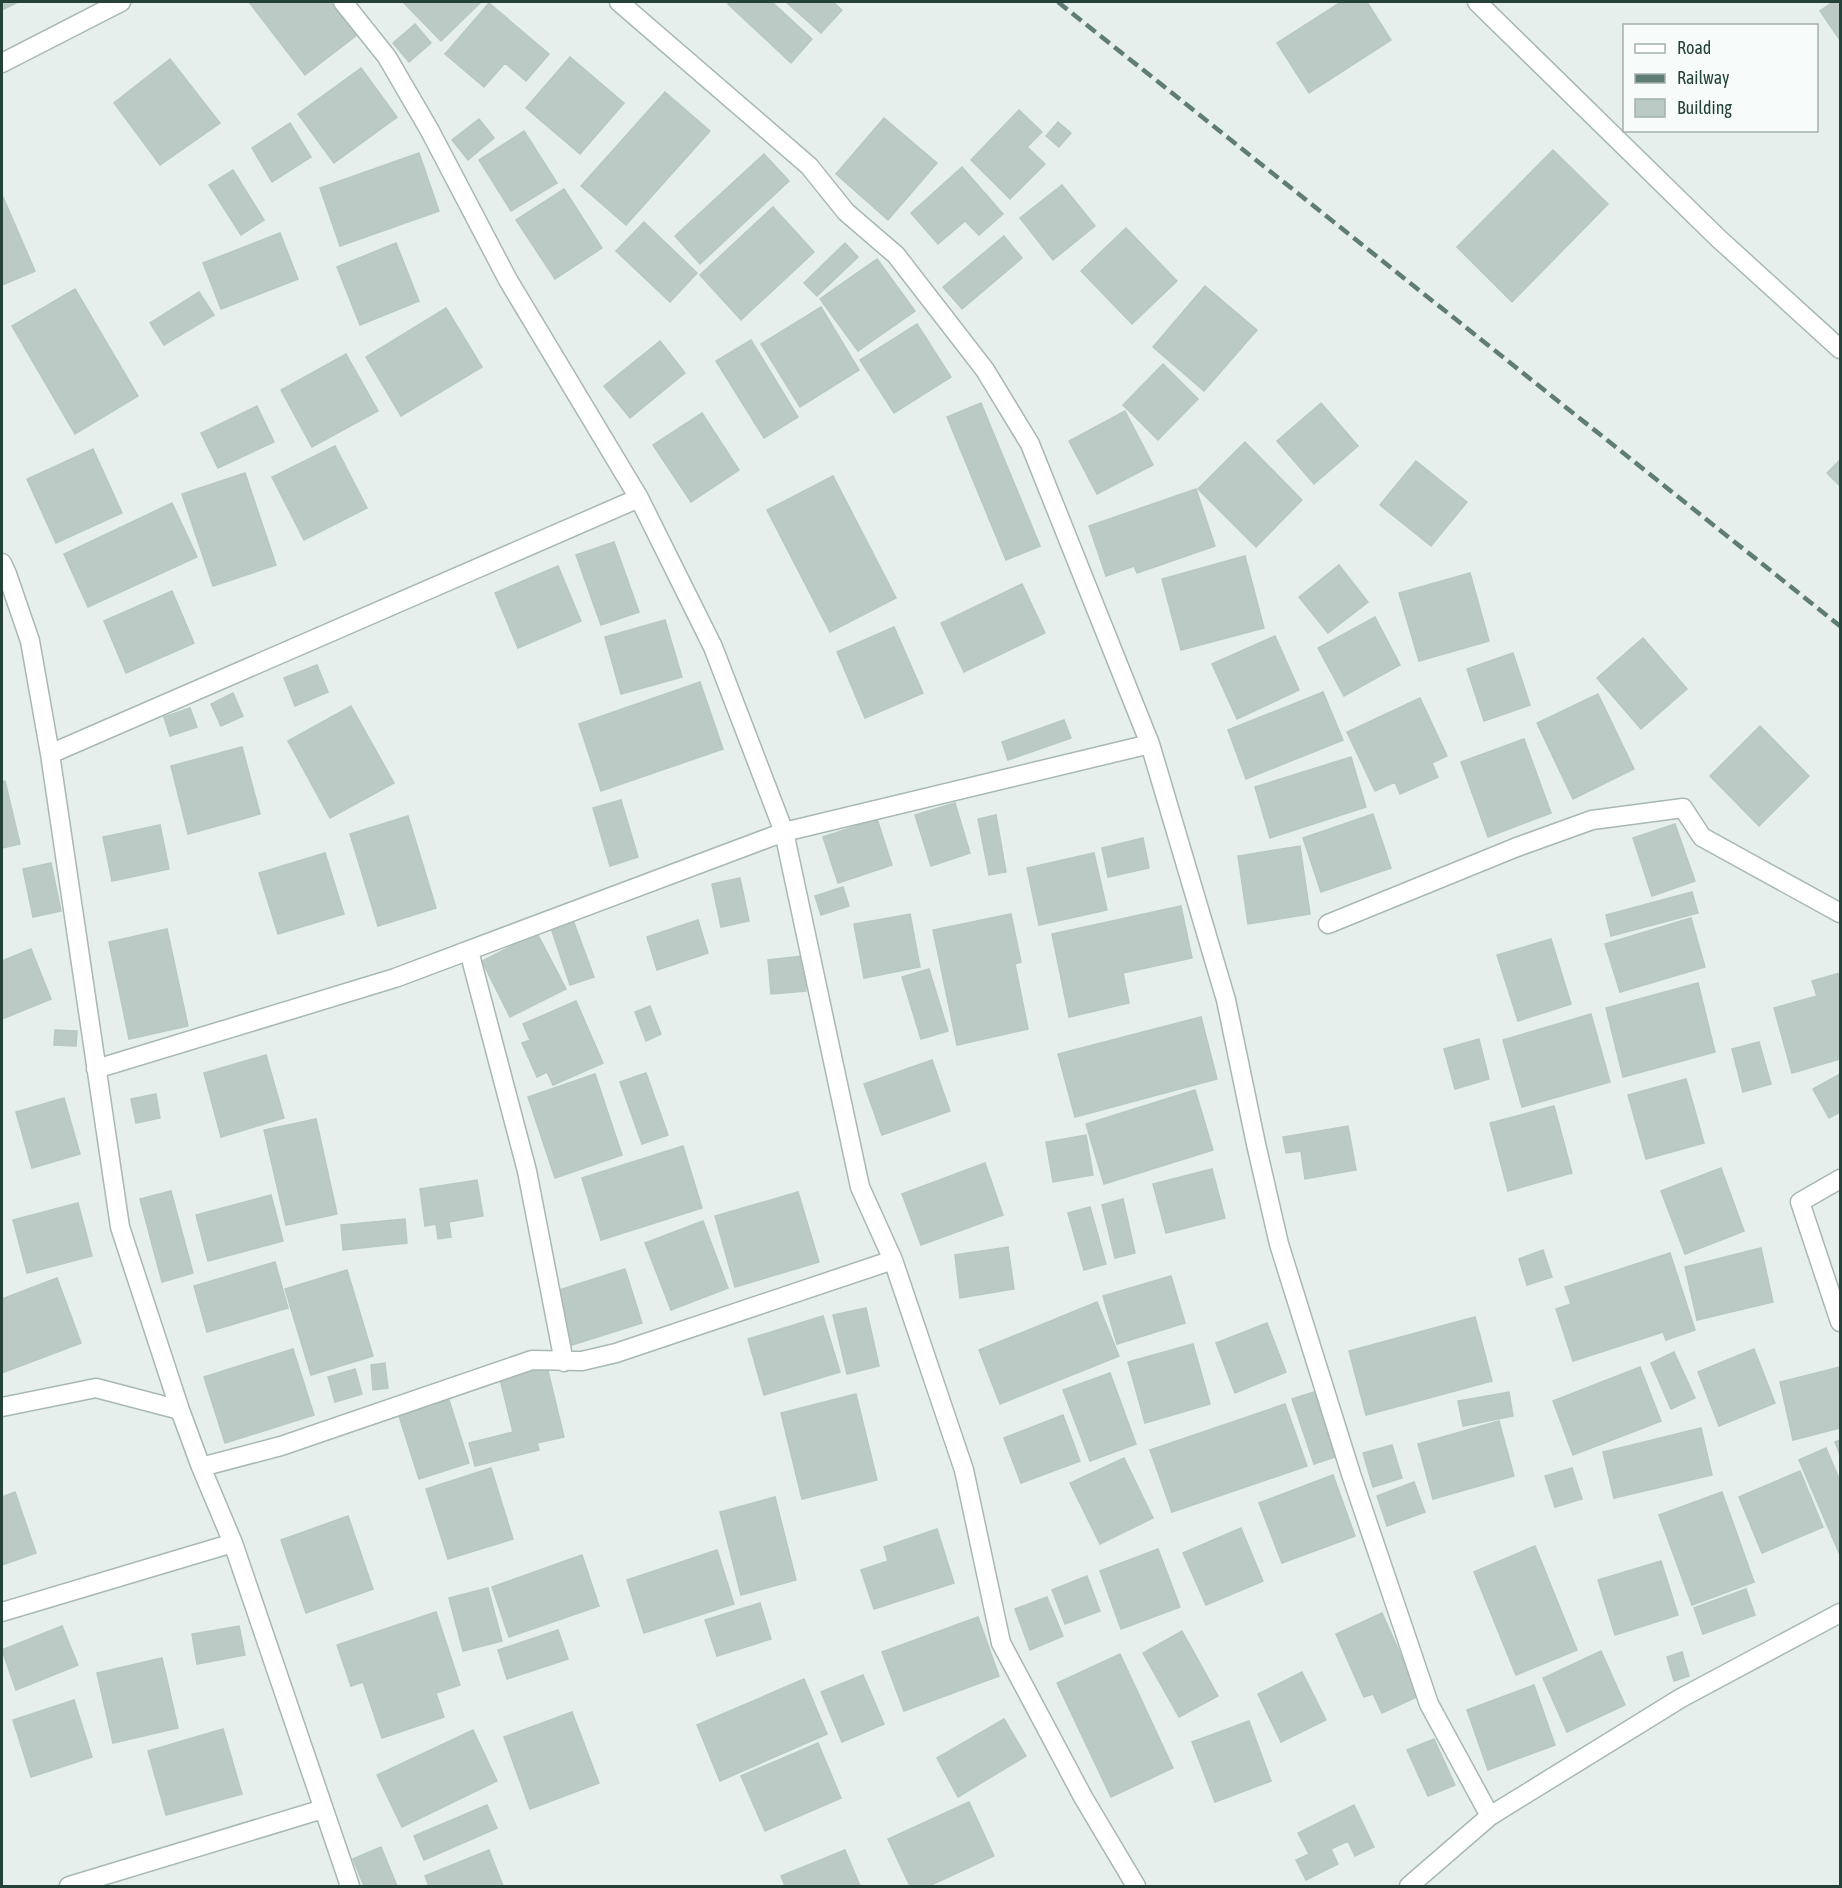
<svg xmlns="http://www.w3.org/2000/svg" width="1842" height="1888" font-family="'Asap Condensed',sans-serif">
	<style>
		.building { fill: #bbcac4; stroke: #b8c9c2; stroke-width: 1.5 }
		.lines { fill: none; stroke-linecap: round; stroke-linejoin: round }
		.street-casing { stroke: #a8b8b2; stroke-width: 21 }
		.street { stroke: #fff; stroke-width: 18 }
		.rail { stroke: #5f7d75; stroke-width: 4.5; stroke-dasharray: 12 6; stroke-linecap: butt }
	</style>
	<rect width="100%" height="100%" fill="#e6efeb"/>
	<!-- building -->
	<path class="building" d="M2 2H18L2 10Z
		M249 2H340L362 31 305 75Z
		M403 2H481L441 41Z
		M730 2H772L812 39 791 63 728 4Z
		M786 2H833L842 10 821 33Z
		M1341 2H1367L1391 40 1309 93 1277 43Z
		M1833 2H1840V40L1820 11Z
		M489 3 549 54 526 81 505 63 484 87 445 54Z
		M415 24 431 43 409 62 393 43Z
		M570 57 624 103 580 154 526 108Z
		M170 59 220 123 160 165 114 103Z
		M361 68 397 117 334 163 298 114Z
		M665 92 710 131 626 225 581 186Z
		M1019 110 1042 132 1027 147 1045 164 1010 199 971 160Z
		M884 118 937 163 888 220 836 174Z
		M479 119 494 138 468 160 452 140Z
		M1058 122 1071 133 1059 147 1046 136Z
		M290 123 311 157 272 182 252 148Z
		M524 131 557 183 511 211 479 160Z
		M1553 150 1608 204 1512 302 1457 247Z
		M419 153 439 211 340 246 320 188Z
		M764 154 789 181 700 264 675 236Z
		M962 167 1003 214 979 235 965 221 938 244 911 213Z
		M233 170 264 220 241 235 209 185Z
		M1062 185 1095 226 1053 260 1020 218Z
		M564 189 602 248 555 279 516 220Z
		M3 197 35 271 2 285V198Z
		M773 207 814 252 741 320 700 275Z
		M644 222 697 273 670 302 616 251Z
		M1126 228 1177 281 1132 324 1081 271Z
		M280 233 298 279 221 309 203 263Z
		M1004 236 1022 258 962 309 943 287Z
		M396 243 419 301 360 325 337 267Z
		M845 243 858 257 817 296 804 283Z
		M877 259 915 311 858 351 820 299Z
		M1205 286 1257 330 1204 391 1153 347Z
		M75 289 138 396 75 434 12 326Z
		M199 292 214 315 164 345 150 323Z
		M821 307 859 370 800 407 761 344Z
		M446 308 482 367 401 416 366 357Z
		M917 324 951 377 894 413 860 360Z
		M751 340 798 417 764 438 716 361Z
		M660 341 685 373 630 418 604 386Z
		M346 354 378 411 312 447 281 390Z
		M1163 364 1198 399 1158 440 1123 405Z
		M981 403 1040 546 1006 560 947 417Z
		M1321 403 1358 446 1314 484 1277 441Z
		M257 406 274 442 218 468 201 433Z
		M1125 411 1153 465 1097 494 1069 441Z
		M702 413 739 470 691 502 653 445Z
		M1245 442 1302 500 1256 547 1198 489Z
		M335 446 367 508 304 540 272 477Z
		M93 449 122 513 56 543 27 479Z
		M1840 460V486L1827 473Z
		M1416 461 1467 502 1431 546 1380 505Z
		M245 473 276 565 213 586 182 494Z
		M833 476 896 598 830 632 767 510Z
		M1196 489 1215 546 1137 573 1134 566 1106 576 1089 526Z
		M172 503 197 557 88 607 64 554Z
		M614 542 639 612 601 625 576 555Z
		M1245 556 1264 628 1181 650 1162 579Z
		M1339 565 1368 602 1328 633 1299 597Z
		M558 566 581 621 518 648 495 593Z
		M1470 573 1489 641 1419 661 1399 593Z
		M1022 584 1045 633 964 672 941 623Z
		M172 591 194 643 126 673 104 621Z
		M1375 617 1400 665 1344 696 1318 648Z
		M665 620 682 677 621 694 605 637Z
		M894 627 923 693 865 718 837 652Z
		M1275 636 1299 690 1237 719 1212 664Z
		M1643 638 1687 689 1641 729 1597 678Z
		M1513 653 1530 705 1484 721 1467 669Z
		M317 665 328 692 295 706 284 678Z
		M700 682 723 749 601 791 579 724Z
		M1323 692 1343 740 1246 779 1228 730Z
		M233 693 243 716 221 726 211 704Z
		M1598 694 1634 769 1573 799 1537 723Z
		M1420 698 1447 756 1432 763 1438 777 1400 794 1395 782 1375 791 1347 732Z
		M351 706 394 783 330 818 288 741Z
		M190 708 197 727 170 736 164 717Z
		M1064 720 1071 738 1008 760 1002 742Z
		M1760 726 1809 776 1759 826 1710 776Z
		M1524 739 1551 813 1488 837 1461 762Z
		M242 747 260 814 188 834 171 766Z
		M1351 757 1366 807 1270 838 1255 787Z
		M5 781 20 844 2 848V782Z
		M621 800 638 857 610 866 593 808Z
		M955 803 970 853 931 866 915 815Z
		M1373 814 1391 868 1321 892 1303 838Z
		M996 815 1006 872 989 875 978 819Z
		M408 816 436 908 378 926 350 834Z
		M877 819 892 865 838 883 823 837Z
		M1675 824 1695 881 1652 896 1633 838Z
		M160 825 169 869 112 881 103 837Z
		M1143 838 1149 868 1108 877 1102 848Z
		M1300 846 1310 914 1248 924 1238 856Z
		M325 853 344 914 278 934 259 873Z
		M1094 853 1107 910 1039 925 1027 868Z
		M51 863 61 911 33 917 23 869Z
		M740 878 749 921 721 927 712 884Z
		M843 887 849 906 821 915 815 896Z
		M1692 892 1698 913 1611 936 1606 915Z
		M1181 906 1192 958 1123 973 1129 1003 1069 1017 1052 934Z
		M910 914 920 967 864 978 854 924Z
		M1011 914 1021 962 1015 964 1028 1029 957 1045 933 930Z
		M1691 918 1705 967 1620 992 1605 944Z
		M573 920 594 977 570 985 551 928Z
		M698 920 708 953 657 970 647 937Z
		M167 929 188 1026 129 1039 109 942Z
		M537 933 566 989 510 1017 482 961Z
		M1551 939 1571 1004 1518 1021 1497 955Z
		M31 949 51 999 2 1019V961Z
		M802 956 806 991 771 994 768 960Z
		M929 969 948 1031 921 1039 902 977Z
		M1840 973V1059L1792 1073 1774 1008 1817 996 1812 981Z
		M1698 983 1715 1052 1623 1077 1606 1008Z
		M576 1001 603 1063 553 1085 547 1072 537 1077 522 1043 530 1040 523 1024Z
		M650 1006 661 1034 646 1041 635 1012Z
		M1591 1014 1610 1082 1522 1107 1503 1040Z
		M1201 1017 1217 1079 1075 1117 1058 1054Z
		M55 1030 77 1031 76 1046 54 1045Z
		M1479 1039 1489 1079 1455 1089 1444 1049Z
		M1759 1042 1771 1084 1743 1092 1732 1049Z
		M266 1055 284 1118 221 1137 204 1073Z
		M932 1060 950 1111 882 1135 864 1084Z
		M646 1073 668 1135 642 1144 620 1082Z
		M595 1074 622 1155 555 1178 528 1097Z
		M1840 1074V1112L1829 1118 1813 1089Z
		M1686 1079 1704 1143 1646 1159 1628 1095Z
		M1195 1090 1213 1150 1104 1184 1086 1124Z
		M156 1094 160 1118 136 1123 131 1099Z
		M64 1098 80 1154 32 1168 16 1112Z
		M1554 1106 1572 1173 1508 1191 1490 1123Z
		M316 1119 337 1214 286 1225 264 1130Z
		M1348 1126 1356 1170 1305 1179 1301 1151 1286 1153 1283 1137Z
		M1086 1135 1093 1175 1053 1182 1046 1142Z
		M683 1146 702 1208 601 1240 582 1178Z
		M985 1163 1003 1215 921 1245 902 1194Z
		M1721 1168 1744 1231 1685 1254 1661 1191Z
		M1212 1169 1225 1218 1166 1233 1153 1184Z
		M477 1180 483 1216 449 1222 451 1237 438 1239 436 1224 425 1226 420 1189Z
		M171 1191 193 1273 162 1282 140 1199Z
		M798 1192 819 1262 735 1287 715 1216Z
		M271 1195 283 1241 208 1261 196 1215Z
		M1123 1199 1135 1253 1115 1258 1102 1205Z
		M78 1203 92 1256 27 1273 13 1220Z
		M1090 1207 1106 1264 1084 1270 1068 1213Z
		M405 1219 407 1243 343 1250 341 1225Z
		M703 1221 728 1288 671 1310 645 1243Z
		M1008 1247 1014 1289 960 1298 955 1255Z
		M1761 1248 1773 1302 1697 1320 1685 1267Z
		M1543 1250 1552 1277 1527 1285 1519 1259Z
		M1670 1253 1695 1330 1666 1340 1663 1332 1573 1361 1556 1309 1571 1304 1565 1287Z
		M275 1262 288 1308 207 1332 194 1286Z
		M625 1269 642 1323 572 1345 556 1291Z
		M347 1270 373 1356 311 1375 285 1289Z
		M1171 1276 1185 1323 1117 1344 1103 1296Z
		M57 1278 81 1343 2 1373V1299Z
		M1097 1302 1119 1356 1000 1404 979 1350Z
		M866 1308 879 1366 847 1374 833 1315Z
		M823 1316 840 1372 764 1395 748 1339Z
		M1475 1317 1492 1381 1366 1415 1349 1351Z
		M1267 1323 1286 1372 1235 1393 1216 1343Z
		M1193 1344 1210 1404 1145 1423 1128 1362Z
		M293 1349 314 1415 225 1443 204 1377Z
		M1754 1349 1775 1403 1719 1426 1698 1372Z
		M1674 1352 1695 1398 1671 1409 1651 1363Z
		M385 1363 388 1388 373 1390 371 1365Z
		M547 1367 564 1437 537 1443 539 1450 475 1466 469 1443 513 1432 500 1379Z
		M1640 1367 1661 1421 1573 1455 1553 1401Z
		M1840 1367V1428L1793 1440 1780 1382Z
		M355 1369 362 1394 335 1402 328 1377Z
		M1110 1373 1136 1444 1090 1461 1063 1390Z
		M1314 1392 1335 1457 1314 1464 1292 1399Z
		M1509 1392 1513 1416 1463 1426 1458 1401Z
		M856 1394 877 1480 802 1499 781 1413Z
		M449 1400 469 1463 419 1479 399 1416Z
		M1285 1404 1307 1466 1172 1512 1150 1450Z
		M1063 1415 1080 1461 1021 1483 1004 1438Z
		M1499 1421 1514 1476 1433 1499 1418 1444Z
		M1701 1428 1712 1475 1614 1498 1603 1452Z
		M1840 1440V1455L1835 1442Z
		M1392 1445 1402 1478 1373 1487 1363 1453Z
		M1826 1448 1840 1481V1555L1799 1460Z
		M1124 1458 1153 1518 1100 1544 1070 1483Z
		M491 1468 513 1539 448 1559 426 1489Z
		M1572 1468 1582 1499 1555 1507 1545 1476Z
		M1800 1471 1823 1527 1762 1553 1739 1497Z
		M1333 1475 1355 1536 1282 1563 1259 1503Z
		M1414 1482 1425 1512 1387 1526 1377 1496Z
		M15 1492 36 1553 2 1565V1497Z
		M1722 1492 1754 1582 1692 1605 1659 1515Z
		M775 1497 796 1580 741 1595 720 1512Z
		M348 1516 373 1589 306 1613 281 1540Z
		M1241 1528 1263 1581 1206 1605 1183 1553Z
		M937 1529 954 1583 874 1609 861 1570 888 1561 884 1547Z
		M1535 1546 1577 1650 1516 1675 1474 1572Z
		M1158 1549 1180 1607 1121 1629 1100 1571Z
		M717 1550 734 1604 644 1633 627 1580Z
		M582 1555 599 1606 509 1637 492 1587Z
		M1661 1561 1678 1615 1615 1635 1598 1580Z
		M1087 1576 1100 1611 1065 1624 1052 1590Z
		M488 1588 502 1641 463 1651 449 1598Z
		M1746 1589 1755 1615 1703 1634 1694 1608Z
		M1047 1597 1063 1636 1030 1650 1015 1609Z
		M760 1603 771 1639 717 1656 705 1620Z
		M436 1612 460 1685 436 1693 444 1717 382 1738 363 1682 351 1686 337 1645Z
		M1382 1613 1419 1696 1382 1713 1373 1694 1364 1697 1336 1634Z
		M978 1617 999 1676 904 1711 882 1652Z
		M62 1626 78 1665 16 1690 2 1650Z
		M239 1626 245 1655 197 1664 192 1634Z
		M558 1630 568 1659 507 1679 498 1650Z
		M1182 1631 1218 1696 1179 1717 1143 1653Z
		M1601 1651 1625 1705 1567 1732 1543 1678Z
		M1682 1652 1689 1676 1674 1681 1667 1657Z
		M1120 1654 1173 1768 1111 1797 1057 1683Z
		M162 1658 178 1728 113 1743 97 1673Z
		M1302 1672 1326 1720 1281 1742 1258 1694Z
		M863 1675 884 1724 842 1742 821 1692Z
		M804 1679 827 1734 720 1781 697 1725Z
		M1534 1685 1555 1745 1488 1770 1467 1710Z
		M74 1700 92 1757 31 1777 13 1720Z
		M572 1712 599 1783 530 1809 504 1737Z
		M1004 1719 1026 1756 958 1797 937 1758Z
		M1249 1721 1271 1781 1215 1802 1192 1742Z
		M223 1729 242 1794 166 1815 148 1751Z
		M473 1730 497 1781 402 1827 377 1775Z
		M1434 1739 1455 1785 1428 1796 1407 1750Z
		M818 1743 841 1798 765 1831 741 1776Z
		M969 1802 994 1856 929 1886H910L888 1839Z
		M487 1805 497 1828 424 1860 414 1836Z
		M1354 1805 1374 1847 1355 1856 1348 1841 1331 1849 1338 1864 1306 1880 1296 1860 1309 1854 1298 1833Z
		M381 1847 397 1886H364L353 1859Z
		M489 1850 503 1886H429L425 1876Z
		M845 1850 860 1886H785L781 1876Z"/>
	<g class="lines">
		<defs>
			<path id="street" d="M343 2 387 57 430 131 508 280 639 498 713 647 784 832 860 1187 893 1260 964 1470 1001 1643 1083 1797 1136 1886
				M619 2 809 166 846 212 896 255 985 370 1030 444 1150 744 1226 1000 1256 1144 1279 1244 1351 1474 1429 1704 1490 1816
				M1477 2 1718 238 1840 349
				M2 63 121 2
				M2 563 7 574 30 641 50 754 120 1227 180 1410 201 1467 233 1543 350 1886
				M50 754 639 498
				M1328 924 1517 847 1592 820 1683 808 1702 837 1840 913
				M469 951 527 1171 564 1362
				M96 1069 395 978 784 832 1150 744
				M1840 1179 1800 1202 1840 1322
				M2 1407 96 1388 180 1410
				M201 1467 281 1446 532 1360 582 1361 616 1353 893 1260
				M2 1612 233 1543
				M69 1886 323 1809
				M1409 1886 1490 1816 1681 1698 1840 1613"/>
		</defs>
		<!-- street casing -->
		<use href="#street" class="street-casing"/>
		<!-- street -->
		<use href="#street" class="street"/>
		<!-- rail -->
		<path class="rail" d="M1058 2 1840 626"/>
	</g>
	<!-- border -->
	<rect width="1842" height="1888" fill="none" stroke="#24423a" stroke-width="6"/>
	<!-- legend -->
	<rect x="1623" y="24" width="195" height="108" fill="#f7fbf9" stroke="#a3b1ad" stroke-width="1.5"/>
	<rect x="1635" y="44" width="30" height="9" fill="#ffffff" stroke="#a3b1ad" stroke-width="1.5"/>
	<text x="1677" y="54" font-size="18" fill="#24423a">Road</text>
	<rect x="1635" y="74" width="30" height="9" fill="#5f7d75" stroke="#a3b1ad" stroke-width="1.5"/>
	<text x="1677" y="84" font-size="18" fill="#24423a">Railway</text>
	<rect x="1635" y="99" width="30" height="18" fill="#bbcac4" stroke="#a3b1ad" stroke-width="1.5"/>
	<text x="1677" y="114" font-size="18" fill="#24423a">Building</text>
</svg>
